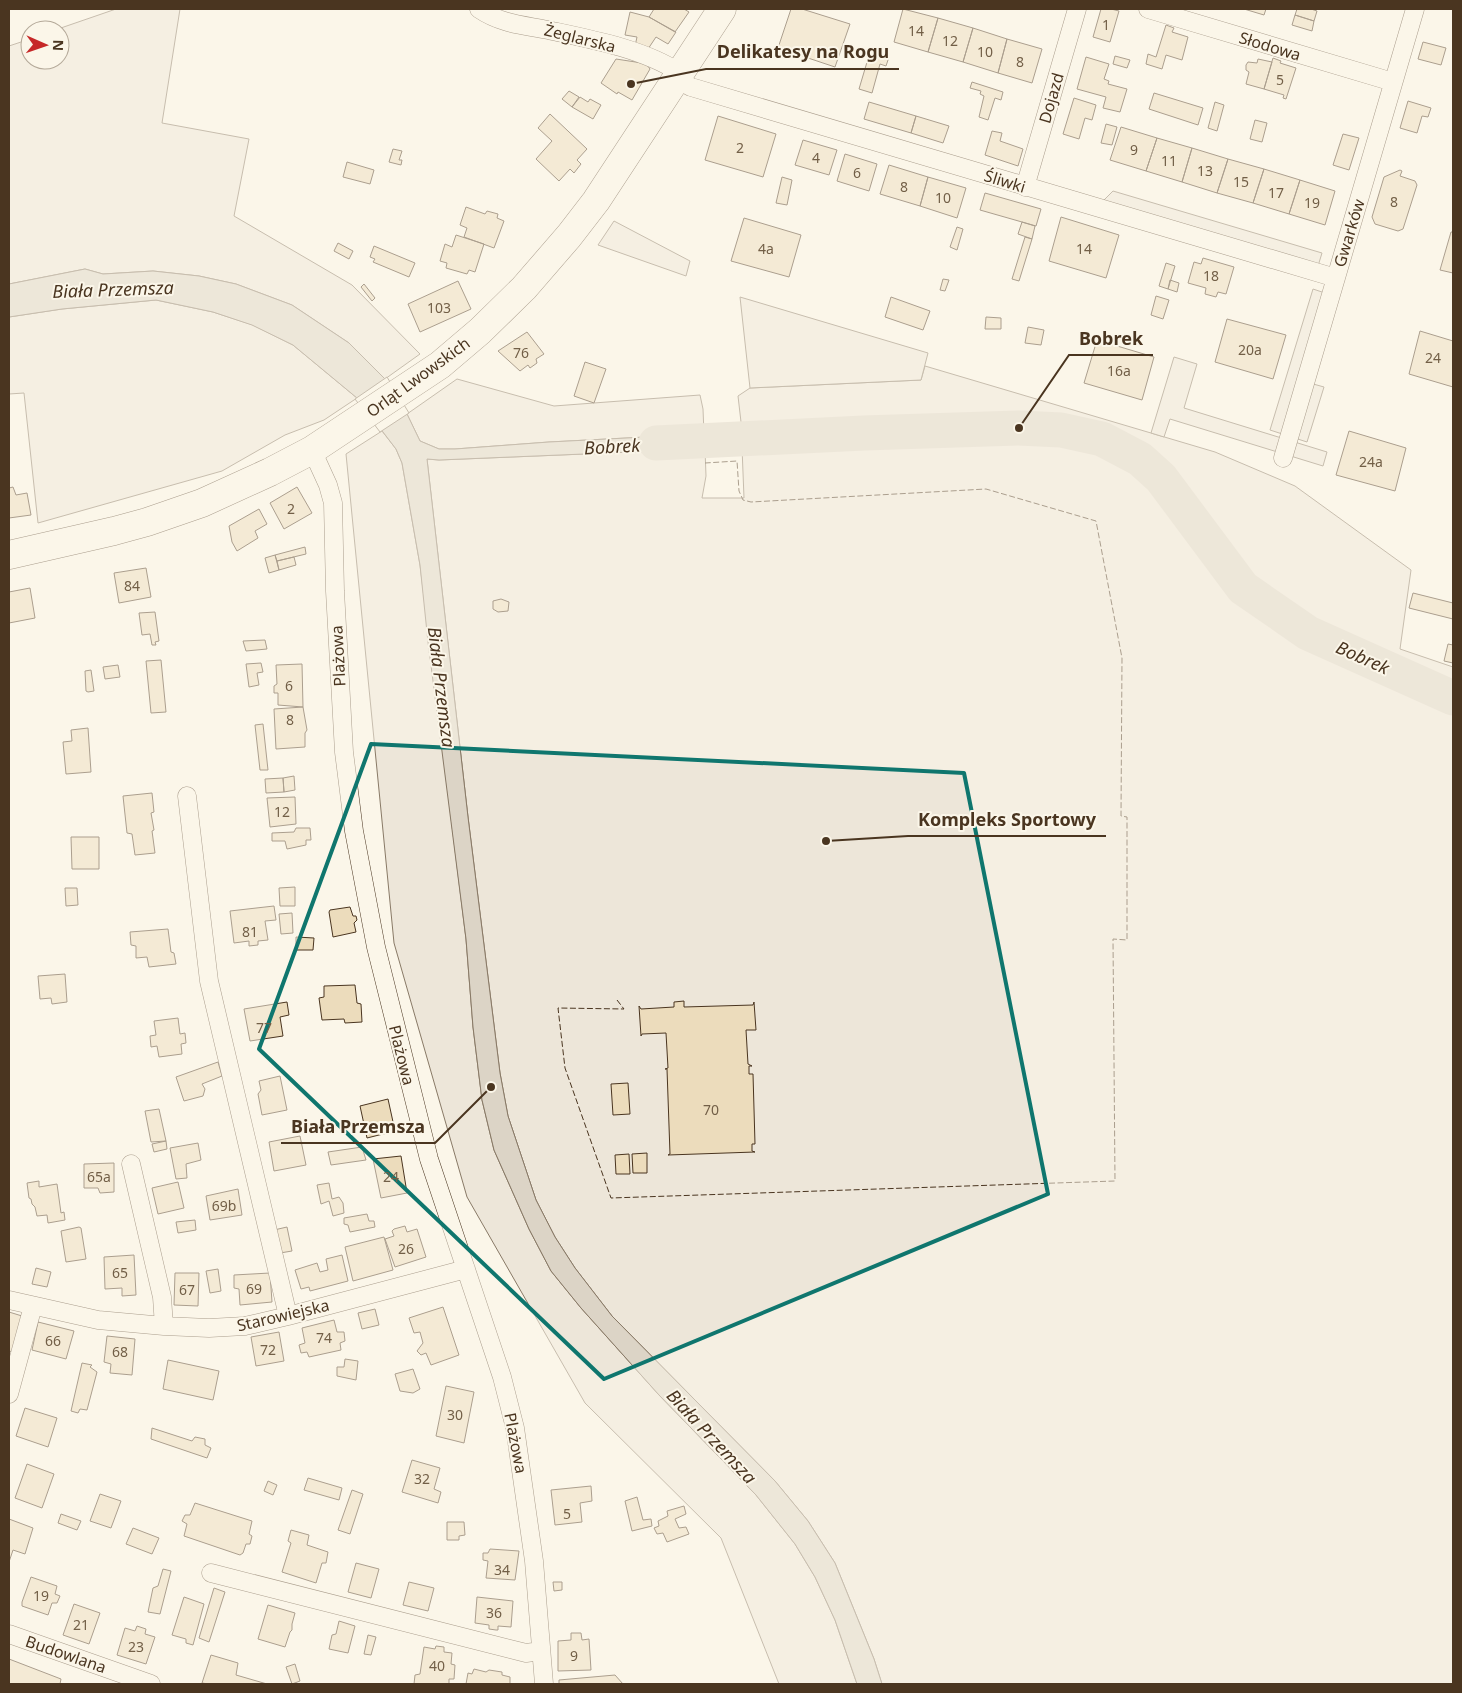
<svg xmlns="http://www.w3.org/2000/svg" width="1462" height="1693" font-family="'Noto Sans',sans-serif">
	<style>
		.green { fill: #ede6d9; stroke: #887966 }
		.parking { fill: #ede7d9; stroke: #887966 }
		.water { fill: #dcd4c6; stroke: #887966 }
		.pier { fill: #fbf6e9; stroke: #887966 }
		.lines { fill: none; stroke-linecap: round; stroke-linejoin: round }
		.river { stroke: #dcd4c6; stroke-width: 35 }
		.building { fill: #ecdcbc; stroke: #4a3520 }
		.street-casing { stroke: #4a3520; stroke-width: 19 }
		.primary-casing { stroke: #4a3520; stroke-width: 29 }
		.street { stroke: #fbf6e9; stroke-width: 18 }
		.primary { stroke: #fbf6e9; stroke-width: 28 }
		.fence { stroke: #4a3520; stroke-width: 1; stroke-dasharray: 6 2.5; stroke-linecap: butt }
		.marked { fill: none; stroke: #0f766e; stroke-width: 4; stroke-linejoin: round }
		.labels { text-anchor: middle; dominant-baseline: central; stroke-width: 4; stroke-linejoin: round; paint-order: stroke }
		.number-label { font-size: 14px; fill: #725f47 }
		.street-label { font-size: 16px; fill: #4a3520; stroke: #fbf6e9 }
		.water-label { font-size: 18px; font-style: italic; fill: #4a3520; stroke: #fbf6e9 }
		.leader { fill: none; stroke: #4a3520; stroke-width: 2 }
		.callout-dot { fill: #4a3520; stroke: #fbf6e9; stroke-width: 2 }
		.callout-label { font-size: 18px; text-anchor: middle; font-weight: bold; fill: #4a3520; stroke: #fbf6e9; stroke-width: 4; stroke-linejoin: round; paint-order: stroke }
	</style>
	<rect width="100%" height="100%" fill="#fbf6e9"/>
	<!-- green -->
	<path class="green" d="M116 9H180L162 123 249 139 234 216 352 285 420 354 385 379 349 343 292 305 236 284 199 276 153 271 103 274 85 269 9 284V46L30 39V60H60V30H55Z
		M156 300 213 312 253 325 293 345 357 398 324 420 285 435 222 471 38 523 24 393 9 394V317L62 309Z
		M925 366 1215 452 1295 486 1411 570 1400 649 1453 667V1684H882L874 1659 835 1563 808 1521 775 1481 612 1316 575 1268 555 1237 536 1200 508 1116 500 1073 468 817 427 459 439 460 705 449 706 476 702 498H744L741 422 738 396 750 388 921 380Z
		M457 379 554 406 700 395 703 409 704 434 549 442 455 449H439L420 441 407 414Z
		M382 431 396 449 402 463 420 565 466 939 473 1027 482 1100 494 1150 529 1229 551 1271 581 1308 659 1395 756 1495 795 1544 815 1577 835 1620 857 1684H779L721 1538 585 1403 467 1197 394 943 346 454Z"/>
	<!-- parking -->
	<path class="parking" d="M1113 191 1322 253 1318 266 1102 202Z
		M614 221 690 261 686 276 598 245Z
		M1313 289 1325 293 1299 380 1324 387 1307 442 1270 430Z
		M740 297 928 353 921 380 750 388Z
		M1174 357 1197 364 1184 408 1327 452 1323 466 1170 419 1164 437 1151 433Z"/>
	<!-- water -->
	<path class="water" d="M85 269 103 274 153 271 199 276 236 284 292 305 349 343 385 379 407 414 420 441 439 449H455L549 442 704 434 705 449 439 460 427 459 468 817 500 1073 508 1116 536 1200 555 1237 575 1268 612 1316 775 1481 808 1521 835 1563 874 1659 882 1684H857L835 1620 815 1577 795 1544 756 1495 659 1395 581 1308 551 1271 529 1229 494 1150 482 1100 473 1027 466 939 428 642 420 565 402 463 396 449 357 398 293 345 252 325 213 312 156 300 62 309 9 317V284Z"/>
	<!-- pier -->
	<path class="pier" d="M387 377 409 413 380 432 355 399Z"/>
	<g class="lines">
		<!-- river -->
		<path class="river" d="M656 443 864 433 1019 428 1061 430 1102 439 1140 459 1161 478 1243 588 1308 633 1453 698"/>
	</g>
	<!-- building -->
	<path class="building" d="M654 9H684L689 12 675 32 649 17Z
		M791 9H802L850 24 835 67 778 48Z
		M903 9 938 18 928 52 894 42Z
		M1101 9H1111L1119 11 1110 42 1093 37Z
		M1244 9H1266L1264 15Z
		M1297 9H1311L1317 11 1314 21 1295 15Z
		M630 12 649 17 676 32 668 44 656 37 648 49 635 46 637 37 625 35Z
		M1295 15 1314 21 1312 31 1292 25Z
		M938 18 973 28 963 62 928 52Z
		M1166 25 1174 28 1172 32 1188 37 1182 60 1166 55 1162 69 1146 64 1148 54 1156 57Z
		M973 28 1007 39 998 73 963 62Z
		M1007 39 1042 49 1032 83 998 73Z
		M1423 42 1446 48 1441 65 1418 59Z
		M870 52 889 57 886 66 880 64 872 93 859 89Z
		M1115 56 1130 60 1127 68 1113 64Z
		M1086 57 1109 64 1104 79 1109 81 1108 84 1127 89 1120 112 1103 108 1106 97 1077 89Z
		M1273 58 1281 61 1280 63 1296 68 1286 99 1283 98 1284 95 1264 89Z
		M616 59 642 63 647 65 650 69 632 100 618 92 617 94 601 83Z
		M1258 59 1272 62 1264 89 1246 84 1249 72 1246 70V65L1248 62 1257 63Z
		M972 82 1003 92 1001 100 995 98 988 120 979 117 984 96 980 94 981 91 970 88Z
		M569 91 579 97 572 107 562 99Z
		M1154 93 1203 108 1198 125 1149 109Z
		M580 97 588 102 590 99 601 105 593 119 572 107Z
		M1074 98 1096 105 1092 120 1085 118 1079 139 1063 134Z
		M1408 101 1431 108 1428 117 1422 116 1417 133 1400 128Z
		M869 102 916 116 911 133 864 119Z
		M1215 102 1224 105 1217 131 1208 128Z
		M550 114 587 149 577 160 581 164 574 173 570 169 559 181 536 159 552 141 538 128Z
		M718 116 776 134 763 177 705 160Z
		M916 116 949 126 943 143 911 133Z
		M1255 120 1267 123 1262 142 1250 139Z
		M1106 124 1117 127 1112 145 1101 143Z
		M1121 127 1157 138 1146 171 1110 160Z
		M992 131 1002 133 1000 141 1023 149 1018 166 985 155Z
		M1343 134 1359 138 1349 170 1333 165Z
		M1157 138 1192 148 1182 182 1146 171Z
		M803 140 837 150 829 175 795 165Z
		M1192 148 1228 159 1217 193 1182 182Z
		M393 149 402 151 399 160H402L401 165 389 162Z
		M845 154 877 164 869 191 837 181Z
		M1228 159 1264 169 1253 203 1217 193Z
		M347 162 374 170 370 184 343 177Z
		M889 165 928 177 920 206 880 194Z
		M1264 169 1300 180 1289 214 1253 203Z
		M1400 170 1402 171 1400 176 1415 181 1417 185 1403 229 1398 231 1375 224 1372 217 1384 177Z
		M782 177 792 180 787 205 776 203Z
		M928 177 966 188 957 218 920 206Z
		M1300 180 1335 191 1325 225 1289 214Z
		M985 193 1041 209 1036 226 980 210Z
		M466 207 485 214 487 211 498 214 497 218 504 221 494 248 464 237 467 228 460 225Z
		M1061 217 1119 235 1106 278 1049 261Z
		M744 218 801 235 789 277 731 261Z
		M1022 222 1035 226 1032 239 1018 234Z
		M957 227 963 229 957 250 950 247Z
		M1451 232H1453V273L1440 270Z
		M456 235 484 244 475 272 469 270 467 274 446 268 447 263 440 261 445 244 452 247Z
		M1025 237 1032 239 1019 281 1012 279Z
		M338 243 353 251 349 259 334 251Z
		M374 246 415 263 409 277 373 262 375 259 370 257Z
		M1203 258 1234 267 1226 294 1218 292 1216 297 1205 294 1206 288 1188 283 1194 262 1201 264Z
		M1166 263 1175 266 1168 289 1159 286Z
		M943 279 949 280 945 291 940 290Z
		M1170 280 1179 283 1177 292 1168 289Z
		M458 281 471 309 420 332 408 304Z
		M364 284 375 298 372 301 361 287Z
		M1156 296 1169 300 1163 319 1151 315Z
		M891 297 930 311 923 330 885 317Z
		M986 317 1001 318V329H985Z
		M1227 319 1286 335 1273 379 1215 362Z
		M1028 327 1044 330 1041 345 1025 343Z
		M1420 331 1453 341V387L1409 374Z
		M527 332 544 354 536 359 537 363 530 368 528 365 520 371 498 351Z
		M1097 340 1154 357 1142 400 1084 383Z
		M585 362 606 369 594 403 574 396Z
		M1349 431 1406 448 1395 491 1336 475Z
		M13 487 16 495 27 493 31 515 9 518V488Z
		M297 487 312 513 284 529 270 503Z
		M259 509 267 524 255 531 258 538 237 551 232 542 229 526Z
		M305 547 306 554 277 561 275 555Z
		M275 555 279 570 269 573 265 558Z
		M294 557 296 565 279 570 277 561Z
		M146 568 151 597 119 603 114 573Z
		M30 588 35 618 9 623V592Z
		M1413 593 1453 603V619L1409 608Z
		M501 599 509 602 508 611 498 612 493 609V601Z
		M155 612 159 641 155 642 156 645H152L150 634 142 635 139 613Z
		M265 640 267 649 246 651 243 641Z
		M1448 644 1453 645V663L1444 661Z
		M161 660 166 712 151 713 146 661Z
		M261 663 263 672 257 673 259 685 249 687 246 664Z
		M302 664 303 707 278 705V693H274V686L277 684 276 665Z
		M118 665 120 677 105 679 103 667Z
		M91 670 94 691 88 692 86 691 85 671Z
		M303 707 307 730 305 733V747L276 749 274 709Z
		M263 724 268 770H260L255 725Z
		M88 728 91 772 66 774 63 742 72 741 71 730Z
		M294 776 295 790 284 792 283 778Z
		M283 778 284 792 266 793 265 779Z
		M152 793 154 812 151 813 154 830 152 831 155 853 135 855 132 834 127 833 123 796Z
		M295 797 296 824 270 827 267 798Z
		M296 828H310L311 840H306V845L287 849 285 841H272V833L294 832Z
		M71 837H99V869H72Z
		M295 887V906H280L279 888Z
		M65 888H77L78 905 66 906Z
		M274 906 276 920 265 921 268 940 258 941V945L249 946V941L234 943 230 911Z
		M350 907 353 916H356L357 920 354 923 356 932 333 937 329 912 330 910Z
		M292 913 293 933 281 934 279 914Z
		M168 929 171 952 174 953 176 964 149 967 147 957 136 958V946L131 945 130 932Z
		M296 937 314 938 313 950H296Z
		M65 974 67 1002 52 1004 51 998 40 999 38 976Z
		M355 985 357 1003 361 1004 362 1022 345 1023 344 1019 322 1020 319 998 324 997V986Z
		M684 1001V1007L753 1005 754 1002 756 1030H746L748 1064 752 1066H749V1074H753L755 1144H752V1151L755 1152 668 1155 670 1154 667 1069H665L668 1068 666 1033 642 1034 641 1036 639 1006 641 1009 674 1007V1002Z
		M287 1002 289 1015 280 1017 283 1036 250 1041 244 1009Z
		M178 1018 180 1034 185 1033 186 1043 181 1044 182 1054 159 1057 157 1046 151 1047 150 1036 156 1035 154 1021Z
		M218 1062 222 1076 202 1084 205 1089 203 1096 184 1101 176 1077Z
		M280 1076 287 1110 262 1115 258 1094 261 1090 259 1081Z
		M628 1083 630 1114 613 1115 611 1084Z
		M388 1099 395 1131 367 1138 360 1106Z
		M159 1109 166 1141 151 1142 145 1111Z
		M300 1136 306 1165 274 1171 269 1142Z
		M166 1141 167 1149 154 1152 152 1144Z
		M198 1143 201 1160 186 1164 187 1178 176 1179 170 1148Z
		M362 1147 366 1160 331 1165 328 1152Z
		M647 1153V1173H633L632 1154Z
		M629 1154 630 1174H616L615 1155Z
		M401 1156 407 1193 381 1198 373 1159Z
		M114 1163V1192L100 1193 98 1188H84V1164Z
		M39 1181V1187L57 1184 61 1213 64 1212 65 1220 48 1223 47 1215 37 1216 35 1207 32 1204 31 1199 29 1198 27 1183Z
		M178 1182 184 1208 158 1214 152 1188Z
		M329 1183 332 1199 339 1197 343 1203 344 1213 333 1216 329 1201 321 1204 317 1185Z
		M238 1189 242 1215 210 1220 206 1196Z
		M367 1214 369 1221H374L375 1227 350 1232 348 1225 344 1224V1218Z
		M195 1220 196 1230 178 1233 176 1222Z
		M405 1226 407 1232 417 1229 426 1257 395 1267 385 1239 394 1236 392 1231 394 1229Z
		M79 1227 81 1228 86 1259 66 1262 61 1231Z
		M287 1227 292 1251 280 1253 274 1230Z
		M384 1237 393 1270 353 1281 345 1247Z
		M134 1255 136 1295 122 1296V1288L105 1289 104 1257Z
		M342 1255 348 1281 310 1291 309 1287 301 1289 295 1270 317 1263 320 1272 328 1270 326 1259Z
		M36 1268 51 1272 47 1287 32 1284Z
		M218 1269 221 1291 210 1293 206 1271Z
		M175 1273H199L198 1306 174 1305Z
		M270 1273 272 1302 240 1305 239 1289 234 1288V1275Z
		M443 1307 459 1355 431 1365 426 1353 421 1355 417 1351 423 1343 420 1332 414 1333 409 1318Z
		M375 1309 379 1325 362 1329 358 1313Z
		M9 1312 22 1316 13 1352 9 1351Z
		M334 1320 337 1332H344L345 1341 340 1343 341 1350 309 1357 307 1352 301 1353 299 1345 305 1343 302 1328Z
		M38 1322 74 1331 66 1359 32 1350Z
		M279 1332 284 1361 256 1366 251 1337Z
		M107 1336 135 1339 132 1375 110 1373 111 1364 104 1362Z
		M345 1359 358 1361 356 1380 337 1376V1367H344Z
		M168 1360 219 1371 213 1400 163 1389Z
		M82 1363 92 1365 90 1367 97 1372 87 1410 80 1409 78 1413 71 1411Z
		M413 1369 420 1389 413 1393 400 1391 395 1374Z
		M446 1386 474 1392 464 1443 436 1436Z
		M25 1408 57 1418 48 1447 16 1436Z
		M152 1428 192 1441 195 1437 205 1439V1445L211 1448 207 1458 151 1439Z
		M412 1460 440 1468 434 1489 441 1492 438 1503 402 1492Z
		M27 1464 54 1474 42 1508 15 1498Z
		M308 1478 342 1488 339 1500 304 1490Z
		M268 1481 277 1485 273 1495 264 1491Z
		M591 1486 592 1501 580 1503 582 1522 555 1525 551 1490Z
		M352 1490 363 1494 350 1534 338 1530Z
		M100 1494 121 1501 111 1528 90 1521Z
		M637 1497 643 1520 651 1519 652 1526 632 1531 625 1501Z
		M195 1503 252 1521 249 1534 252 1536 250 1544H246L243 1553 240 1555 184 1536 187 1524 182 1521 185 1515H190Z
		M684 1506 686 1514 675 1519 679 1528 686 1527 689 1534 667 1542 663 1533 657 1534 654 1528 659 1526 658 1521 668 1516 667 1511Z
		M61 1514 81 1521 77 1530 58 1523Z
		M9 1519 33 1528 25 1554 13 1550 9 1562Z
		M447 1522H464L465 1535 459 1536V1540H447Z
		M133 1528 159 1538 152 1554 126 1544Z
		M291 1530 309 1535 307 1545 328 1552 326 1563H322L316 1583 282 1572 291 1543 288 1541Z
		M490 1549 519 1551 515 1580 486 1578 488 1561 483 1560V1553H488Z
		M356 1563 379 1569 371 1598 348 1592Z
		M163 1569 171 1571 160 1614 148 1612 153 1588 158 1586Z
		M31 1577 57 1586 55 1594 60 1596 57 1603H52L48 1615 22 1606V1602Z
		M409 1582 434 1588 428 1611 403 1605Z
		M553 1582H562V1590L554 1591Z
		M214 1588 225 1592 209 1642 199 1638Z
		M184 1597 204 1604 193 1645 186 1643V1639L172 1635Z
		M477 1597 513 1601 511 1627 498 1626V1630H496L489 1629V1625L475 1623Z
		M74 1604 100 1613 89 1644 63 1635Z
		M268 1605 295 1613 292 1624V1630L290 1632 285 1647 258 1639Z
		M339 1621 355 1626 348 1653 329 1649 332 1635 336 1634Z
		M137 1626 146 1629 145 1634 155 1637 146 1664 117 1655 125 1628 135 1631Z
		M571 1633H581L582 1640 589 1639 591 1670 558 1671V1641L571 1640Z
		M368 1635 376 1637 371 1655 364 1654Z
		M436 1646 444 1647V1652L452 1653 451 1664 455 1665 454 1679H449V1684H414L415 1675 420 1674 424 1647 435 1649Z
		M211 1655 238 1663 236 1675 267 1684H208L202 1683Z
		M9 1659 61 1679 60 1684H9Z
		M295 1664 300 1681 292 1684 286 1667Z
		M474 1669 486 1672 489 1670 502 1672V1675L510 1677V1684H466L468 1673 472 1674Z
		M615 1675 623 1684H559V1680Z"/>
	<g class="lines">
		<defs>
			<path id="street" d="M479 9C501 24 523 25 548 30 590 39 644 49 680 73
				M1148 9 1393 82
				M676 79 691 87 1336 278
				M1025 187 1077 9
				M312 450 328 485 333 503 335 591 344 752 354 831 376 947 429 1159 502 1377 515 1428 534 1561 544 1684
				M1283 458 1415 9
				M187 796 209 981 288 1316
				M131 1164 162 1297 164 1326
				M9 1300 98 1320 164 1326 209 1328 245 1326 288 1316 466 1269
				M9 1394 33 1306
				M211 1573 526 1653 541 1651
				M9 1634 151 1684"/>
			<path id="primary" d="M9 555 114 531 147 522 202 503 270 472 312 450 440 365 480 331 524 288 569 236 596 201 722 9"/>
		</defs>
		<!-- street casing -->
		<use href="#street" class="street-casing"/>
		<!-- primary casing -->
		<use href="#primary" class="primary-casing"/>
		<!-- street -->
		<use href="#street" class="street"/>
		<!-- primary -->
		<use href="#primary" class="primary"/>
		<!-- fence -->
		<path class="fence" d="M617 1000 624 1009 558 1008 565 1068 611 1198 1115 1181 1113 939 1127 940V817L1121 816 1122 658 1096 521 986 489 751 502 743 500 739 491 737 461 705 463"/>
	</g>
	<!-- marked area -->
	<path d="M0 0H1462V1693H0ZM371 744 964 773 1048 1194 604 1379 259 1049Z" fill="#fbf6e9" fill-opacity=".55" fill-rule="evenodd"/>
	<path class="marked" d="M371 744 964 773 1048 1194 604 1379 259 1049Z"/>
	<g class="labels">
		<!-- number labels -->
		<g class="number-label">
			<text x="1106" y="24">1</text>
			<text x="916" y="30">14</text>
			<text x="950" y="40">12</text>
			<text x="985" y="51">10</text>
			<text x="1020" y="61">8</text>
			<text x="1280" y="79">5</text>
			<text x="740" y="147">2</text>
			<text x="1134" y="149">9</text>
			<text x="816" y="157">4</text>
			<text x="1169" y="160">11</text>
			<text x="1205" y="170">13</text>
			<text x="857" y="172">6</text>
			<text x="1241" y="181">15</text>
			<text x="904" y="186">8</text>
			<text x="1276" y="192">17</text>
			<text x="943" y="197">10</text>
			<text x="1394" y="201">8</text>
			<text x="1312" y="202">19</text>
			<text x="766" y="248">4a</text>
			<text x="1084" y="248">14</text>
			<text x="1211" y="275">18</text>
			<text x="439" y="307">103</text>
			<text x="1250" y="349">20a</text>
			<text x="521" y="352">76</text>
			<text x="1433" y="357">24</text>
			<text x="1119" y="370">16a</text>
			<text x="1371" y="461">24a</text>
			<text x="291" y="508">2</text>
			<text x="132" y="585">84</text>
			<text x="289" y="685">6</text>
			<text x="290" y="719">8</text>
			<text x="282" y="811">12</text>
			<text x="250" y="931">81</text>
			<text x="264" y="1027">77</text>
			<text x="711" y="1109">70</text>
			<text x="99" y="1176">65a</text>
			<text x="391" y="1176">24</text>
			<text x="224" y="1205">69b</text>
			<text x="406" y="1248">26</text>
			<text x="120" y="1272">65</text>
			<text x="254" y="1288">69</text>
			<text x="187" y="1289">67</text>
			<text x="324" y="1337">74</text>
			<text x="53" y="1340">66</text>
			<text x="268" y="1349">72</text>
			<text x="120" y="1351">68</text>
			<text x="455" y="1414">30</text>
			<text x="422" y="1478">32</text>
			<text x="567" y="1513">5</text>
			<text x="502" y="1569">34</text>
			<text x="41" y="1595">19</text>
			<text x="494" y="1612">36</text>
			<text x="81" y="1624">21</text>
			<text x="136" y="1646">23</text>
			<text x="574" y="1655">9</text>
			<text x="437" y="1665">40</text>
		</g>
		<!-- street labels -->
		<g class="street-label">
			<text transform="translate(580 38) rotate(14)">Żeglarska</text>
			<text transform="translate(1270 46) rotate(17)">Słodowa</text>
			<text transform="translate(1051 98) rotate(-74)">Dojazd</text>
			<text transform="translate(1005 181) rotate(17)">Śliwki</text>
			<text transform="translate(1349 233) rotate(-73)">Gwarków</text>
			<text transform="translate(418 377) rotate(-36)">Orląt Lwowskich</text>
			<text transform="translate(338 656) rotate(-93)">Plażowa</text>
			<text transform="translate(402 1055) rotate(76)">Plażowa</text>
			<text transform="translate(283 1315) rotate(-13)">Starowiejska</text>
			<text transform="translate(516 1443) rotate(79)">Plażowa</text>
			<text transform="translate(66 1654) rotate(19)">Budowlana</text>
		</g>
		<!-- water labels -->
		<g class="water-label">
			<text transform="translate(113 289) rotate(-2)">Biała Przemsza</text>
			<text transform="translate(612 446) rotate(-3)">Bobrek</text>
			<text transform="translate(1363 657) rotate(24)">Bobrek</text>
			<text transform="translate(442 687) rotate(83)">Biała Przemsza</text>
			<text transform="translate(712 1436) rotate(47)">Biała Przemsza</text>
		</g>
	</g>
	<!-- callouts -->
	<path class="leader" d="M631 84L706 69H899M1019 428L1069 355H1153M826 841L908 836H1106M491 1087L435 1143H281"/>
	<g class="callout-dot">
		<circle cx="631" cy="84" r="5"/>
		<circle cx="1019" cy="428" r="5"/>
		<circle cx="826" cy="841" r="5"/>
		<circle cx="491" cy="1087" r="5"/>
	</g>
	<g class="callout-label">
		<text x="803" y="58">Delikatesy na Rogu</text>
		<text x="1111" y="345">Bobrek</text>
		<text x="1007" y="826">Kompleks Sportowy</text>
		<text x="358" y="1133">Biała Przemsza</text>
	</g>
	<!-- border -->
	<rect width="1462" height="1693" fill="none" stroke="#4a3520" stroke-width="20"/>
	<!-- north arrow -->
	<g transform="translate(45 45) rotate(92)"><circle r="24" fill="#fbf6e9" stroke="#b4a999"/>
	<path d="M0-4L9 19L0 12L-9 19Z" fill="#c62828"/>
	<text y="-8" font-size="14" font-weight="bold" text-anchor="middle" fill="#4a3520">N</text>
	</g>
</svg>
